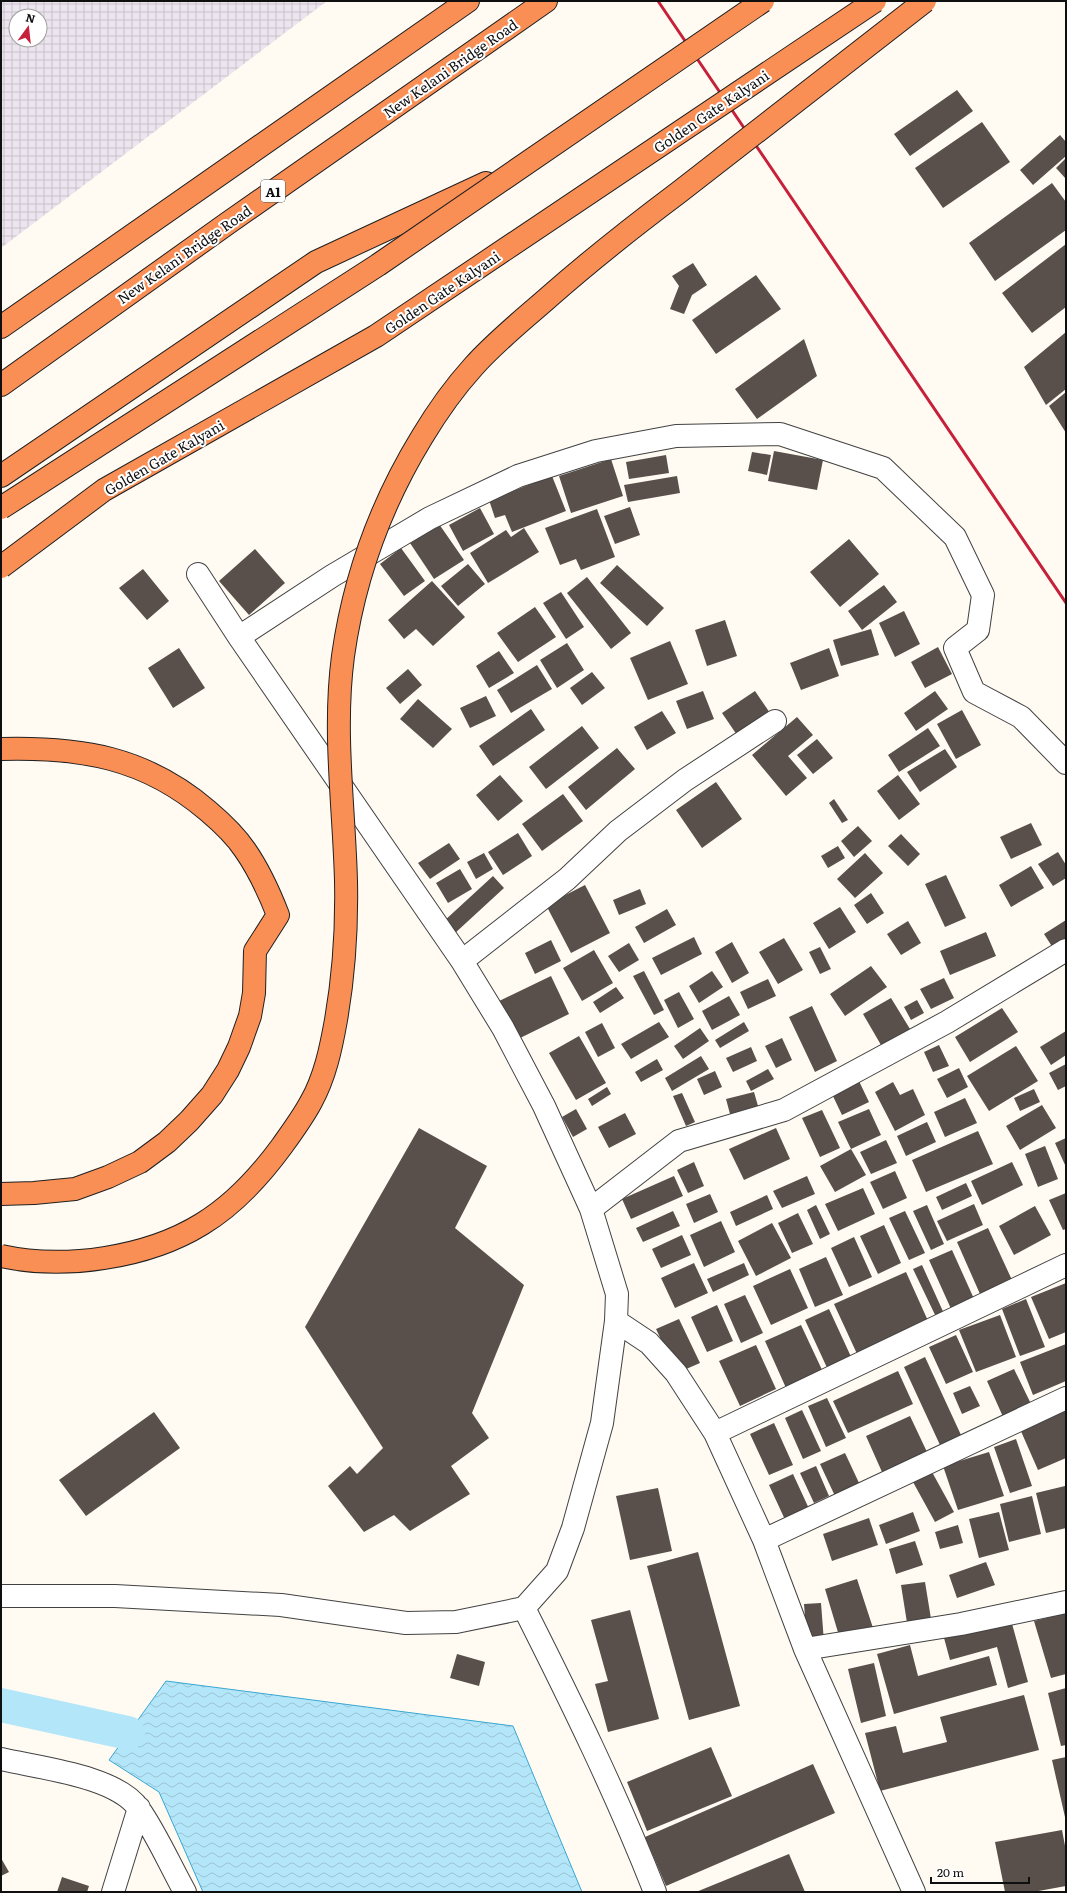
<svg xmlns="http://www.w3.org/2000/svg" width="1067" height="1893" font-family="Literata,serif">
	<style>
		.industrial { fill: url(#industrial-grid); fill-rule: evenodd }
		.water { fill: url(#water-waves); stroke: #37a6d3 }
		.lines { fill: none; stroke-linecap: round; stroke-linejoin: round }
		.canal { stroke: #b4e6f9; stroke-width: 34 }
		.building { fill: #594f4b }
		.minor-casing { stroke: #424242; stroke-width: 24 }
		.highway-casing { stroke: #202020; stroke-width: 24 }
		.minor { stroke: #fff; stroke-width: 22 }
		.highway { stroke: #fa8f55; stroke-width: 22 }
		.rail { stroke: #c6203a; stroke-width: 3 }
		.highway-bridge-casing { stroke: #202020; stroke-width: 24; stroke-linecap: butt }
		.highway-bridge { stroke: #fa8f55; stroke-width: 22 }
		.labels { text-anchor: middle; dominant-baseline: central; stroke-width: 4; stroke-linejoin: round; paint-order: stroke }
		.shield { fill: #fff; stroke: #575757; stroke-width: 1 }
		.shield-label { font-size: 13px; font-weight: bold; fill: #0f0f0f }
		.street-label { font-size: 14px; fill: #0f0f0f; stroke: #fff }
	</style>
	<defs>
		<pattern id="industrial-grid" width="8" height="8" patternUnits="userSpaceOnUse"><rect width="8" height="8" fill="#ece4ee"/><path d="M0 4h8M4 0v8" fill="none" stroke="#c9c2cb"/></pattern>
		<pattern id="water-waves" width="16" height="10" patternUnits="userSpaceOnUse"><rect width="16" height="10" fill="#b4e6f9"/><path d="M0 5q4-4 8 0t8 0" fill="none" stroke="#9ac4d4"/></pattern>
	</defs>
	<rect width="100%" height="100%" fill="#fffbf2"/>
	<!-- industrial -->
	<path class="industrial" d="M1 1H327L1 248ZM16 16H40V40H16Z"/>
	<!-- water -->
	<path class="water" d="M166 1681 513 1726 582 1892H203L159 1792 109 1760Z"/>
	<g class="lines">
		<!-- canal -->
		<path class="canal" d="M1 1705 128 1733"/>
	</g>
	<!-- building -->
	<path class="building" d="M957 90 973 111 910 156 894 134Z
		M982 122 1010 162 943 208 915 168Z
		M1060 135 1066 142V156L1033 185 1020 170Z
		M1066 158V179L1056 168Z
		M1052 183 1066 202V230L995 281 969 243Z
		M1066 244V307L1032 333 1002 293Z
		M693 263 707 285 692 295 684 314 670 309 679 286 672 276Z
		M756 275 781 309 716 354 692 320Z
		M1066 332V389L1046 405 1024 367Z
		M804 339 817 376 757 419 735 389Z
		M1066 392V433L1049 406Z
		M774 451 823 460 817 490 768 481Z
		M752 452 771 455 767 475 748 471Z
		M666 455 669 473 629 479 626 462Z
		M611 459 623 496 571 513 559 476Z
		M552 476 566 511 512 532 505 515 495 518 489 500Z
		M677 476 680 493 628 502 624 485Z
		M630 507 640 535 615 544 604 516Z
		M480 508 494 534 463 551 449 525Z
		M597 509 615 557 581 570 576 559 560 565 545 528Z
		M439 524 464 560 434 579 410 543Z
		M524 528 539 552 488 583 470 553 506 530 511 537Z
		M849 539 879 574 840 607 810 572Z
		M401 548 425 581 404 596 380 564Z
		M255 549 285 583 249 615 219 581Z
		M468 564 485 584 458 606 441 586Z
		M617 565 664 608 647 626 600 583Z
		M143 569 169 601 147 620 119 588Z
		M587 577 631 633 611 649 567 593Z
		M432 581 465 617 433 646 416 629 404 639 388 620Z
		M884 585 897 602 862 630 848 611Z
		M561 592 584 627 566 639 543 603Z
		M535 607 556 637 518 662 497 633Z
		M904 611 920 644 895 657 879 623Z
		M725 620 737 656 707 666 695 630Z
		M871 629 879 655 841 666 833 640Z
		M670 641 688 684 648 700 630 658Z
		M567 643 584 670 557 688 540 660Z
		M938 647 952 674 925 688 911 662Z
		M179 648 205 688 173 708 148 668Z
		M829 648 839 676 801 690 790 663Z
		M499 651 514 673 489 688 476 666Z
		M537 665 552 689 511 713 497 690Z
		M408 669 422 685 400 704 386 688Z
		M592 672 605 688 582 705 570 688Z
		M703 691 714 719 687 729 676 701Z
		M755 691 770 713 737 735 722 713Z
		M935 691 948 709 916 731 904 713Z
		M486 696 496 716 470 728 460 708Z
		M418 699 452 729 433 748 400 719Z
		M531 709 545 730 493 766 479 746Z
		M962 710 981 745 956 759 937 724Z
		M662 711 676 733 647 750 634 727Z
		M797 717 813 735 788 756 807 778 786 796 752 755Z
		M582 726 599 748 546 789 529 767Z
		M928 728 940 746 899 772 888 755Z
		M817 739 833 758 813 774 797 755Z
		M617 748 635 769 586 810 568 787Z
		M945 749 957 767 920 792 907 772Z
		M500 775 523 801 498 821 476 795Z
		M898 775 920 804 899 820 877 791Z
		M716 782 742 819 702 848 676 810Z
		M563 794 583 821 542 851 522 824Z
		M834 799 848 820 842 823 829 803Z
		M1031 823 1042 845 1011 859 1000 837Z
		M858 826 872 841 854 857 841 841Z
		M518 833 532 856 503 875 488 852Z
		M901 834 920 854 908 866 888 846Z
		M449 843 460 859 430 879 418 863Z
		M838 846 845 858 828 868 821 856Z
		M1058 852 1066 865V878L1053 886 1038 864Z
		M484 853 493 869 476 879 467 862Z
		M865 853 883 873 855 898 837 879Z
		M1031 866 1044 888 1011 907 999 885Z
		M460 869 472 889 448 903 436 883Z
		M946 875 966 918 945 927 925 884Z
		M493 876 504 888 454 934 443 922Z
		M585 885 610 933 571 953 546 905Z
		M640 889 646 904 619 915 613 900Z
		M871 893 884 913 867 924 854 905Z
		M840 907 856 932 829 949 813 923Z
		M667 909 676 925 644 943 635 927Z
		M1066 920V939L1053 948 1044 934Z
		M908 921 921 943 901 955 887 934Z
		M986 932 996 956 950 975 940 951Z
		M694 937 702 954 661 975 652 958Z
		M784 938 803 970 778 984 759 952Z
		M551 940 561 961 535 974 525 953Z
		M732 942 749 973 732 983 715 952Z
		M629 943 639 960 619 972 608 956Z
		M820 947 831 969 820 974 809 952Z
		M594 950 613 983 582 1001 563 968Z
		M871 966 887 987 845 1016 830 994Z
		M644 971 664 1010 654 1015 633 976Z
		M712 971 723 987 699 1003 689 986Z
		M551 976 569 1014 514 1041 495 1003Z
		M944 978 954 998 931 1009 920 989Z
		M768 979 776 996 748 1009 740 992Z
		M616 987 624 998 600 1013 593 1002Z
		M679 992 694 1019 678 1028 664 1000Z
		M729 996 740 1015 712 1030 702 1011Z
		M891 998 910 1029 881 1045 863 1014Z
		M917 1000 924 1013 911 1020 904 1007Z
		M812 1006 837 1061 815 1072 789 1017Z
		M1002 1008 1018 1032 970 1062 955 1037Z
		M659 1022 669 1037 631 1059 621 1044Z
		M744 1022 749 1031 720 1048 715 1040Z
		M602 1023 615 1048 598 1057 585 1032Z
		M700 1028 709 1041 683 1059 674 1046Z
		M1066 1031V1055L1051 1065 1040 1047Z
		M579 1036 606 1083 576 1100 549 1053Z
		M782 1038 792 1060 776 1068 765 1046Z
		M939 1045 949 1066 933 1072 924 1052Z
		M1016 1046 1038 1081 989 1111 967 1076Z
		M751 1047 757 1061 733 1072 726 1058Z
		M701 1056 709 1069 672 1091 665 1078Z
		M657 1059 663 1070 641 1082 635 1072Z
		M1066 1064V1086L1058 1090 1049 1073Z
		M959 1068 968 1087 947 1098 937 1079Z
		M768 1069 774 1079 751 1091 746 1081Z
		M715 1071 722 1087 704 1095 697 1079Z
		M858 1079 869 1102 842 1115 831 1092Z
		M893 1082 900 1095 913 1089 925 1115 895 1131 875 1092Z
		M607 1087 611 1094 592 1106 588 1099Z
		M1034 1089 1040 1102 1020 1111 1014 1098Z
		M754 1092 758 1106 730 1114 726 1099Z
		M682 1093 695 1122 686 1126 673 1096Z
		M965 1098 977 1123 945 1137 934 1112Z
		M1042 1105 1056 1128 1020 1150 1006 1126Z
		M576 1109 587 1129 573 1137 562 1117Z
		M869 1109 881 1135 851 1149 838 1122Z
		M822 1110 840 1148 820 1157 802 1118Z
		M625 1113 636 1134 609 1148 598 1127Z
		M927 1122 936 1142 906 1156 897 1136Z
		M419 1128 487 1166 455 1228 524 1285 472 1413 489 1438 451 1466 470 1494 410 1531 394 1515 364 1532 328 1486 350 1466 357 1474 383 1448 305 1327Z
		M776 1128 790 1159 744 1180 729 1149Z
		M978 1131 993 1164 926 1192 912 1160Z
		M1066 1138V1167L1055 1143Z
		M886 1140 897 1163 871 1174 860 1152Z
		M1045 1146 1058 1179 1038 1187 1025 1154Z
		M851 1149 866 1175 835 1192 820 1166Z
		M694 1162 704 1186 688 1193 677 1170Z
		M1012 1162 1023 1185 982 1205 971 1181Z
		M895 1171 907 1198 883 1209 870 1182Z
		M674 1176 683 1196 631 1219 622 1199Z
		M807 1176 815 1194 782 1208 773 1191Z
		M966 1183 972 1196 942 1210 936 1197Z
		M863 1188 875 1214 838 1231 825 1204Z
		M1066 1193V1229L1063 1230 1049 1200Z
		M710 1194 718 1212 694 1223 686 1204Z
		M767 1195 773 1209 736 1226 730 1212Z
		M974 1204 983 1225 947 1241 937 1221Z
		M816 1205 830 1234 820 1239 807 1210Z
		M927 1205 944 1244 931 1250 913 1211Z
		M1035 1206 1051 1235 1014 1255 999 1226Z
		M673 1211 680 1226 643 1242 636 1228Z
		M905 1211 925 1253 909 1260 889 1218Z
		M798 1213 813 1244 792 1253 778 1223Z
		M721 1221 735 1252 704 1267 690 1235Z
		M772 1223 791 1258 756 1276 738 1241Z
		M884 1225 901 1263 878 1274 860 1236Z
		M988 1228 1012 1280 980 1294 957 1242Z
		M682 1235 691 1255 661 1268 652 1249Z
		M854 1237 872 1277 849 1287 831 1248Z
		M952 1250 975 1301 952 1311 929 1260Z
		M826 1257 843 1295 815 1307 799 1269Z
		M694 1263 708 1293 675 1308 661 1278Z
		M744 1263 749 1275 713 1292 707 1279Z
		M922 1265 946 1318 938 1321 913 1269Z
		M790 1269 808 1308 771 1325 753 1286Z
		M906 1272 929 1323 858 1356 834 1304Z
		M1066 1283V1332L1049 1339 1031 1297Z
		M745 1295 763 1333 741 1343 724 1304Z
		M1026 1299 1045 1347 1020 1356 1002 1309Z
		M717 1305 733 1341 707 1352 691 1317Z
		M829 1309 853 1361 829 1372 805 1320Z
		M1000 1315 1016 1357 976 1372 959 1330Z
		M679 1319 700 1363 677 1373 656 1329Z
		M801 1325 823 1372 786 1388 765 1341Z
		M956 1335 973 1372 946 1384 929 1347Z
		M1066 1344V1381L1033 1395 1020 1362Z
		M756 1345 776 1389 740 1406 719 1361Z
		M925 1357 961 1435 940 1445 904 1367Z
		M1014 1369 1032 1406 1004 1419 987 1381Z
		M898 1371 913 1404 848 1433 833 1401Z
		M970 1386 980 1406 962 1414 953 1393Z
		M827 1398 846 1438 826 1447 808 1406Z
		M1064 1409 1066 1413V1458L1038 1470 1020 1429Z
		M802 1410 821 1451 803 1459 785 1418Z
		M154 1412 180 1448 86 1516 59 1480Z
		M910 1416 927 1452 882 1472 866 1436Z
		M774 1423 793 1465 769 1475 750 1434Z
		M1016 1439 1032 1486 1010 1493 994 1447Z
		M989 1452 1004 1496 958 1510 943 1466Z
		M845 1453 860 1485 835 1496 820 1464Z
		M816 1466 829 1496 814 1503 800 1473Z
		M932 1472 954 1512 935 1522 913 1482Z
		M793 1474 811 1513 787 1524 769 1485Z
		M1065 1486 1066 1528 1046 1533 1036 1493Z
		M658 1488 672 1551 630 1560 616 1496Z
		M1032 1496 1041 1534 1009 1542 1000 1504Z
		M913 1512 920 1531 886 1544 879 1525Z
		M999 1512 1009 1550 979 1558 969 1519Z
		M869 1518 878 1545 832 1561 823 1534Z
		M958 1525 963 1543 940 1549 935 1532Z
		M915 1541 923 1565 896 1574 889 1549Z
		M698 1552 740 1706 689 1720 647 1566Z
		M986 1562 995 1585 957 1598 949 1575Z
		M857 1579 873 1628 840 1639 825 1589Z
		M925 1582 932 1625 908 1629 901 1585Z
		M821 1603 824 1642 807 1643 804 1604Z
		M630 1610 659 1719 608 1732 595 1684 608 1681 591 1620Z
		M1066 1613V1674L1051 1678 1034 1621Z
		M1011 1620 1028 1682 1008 1688 997 1647 950 1660 944 1638Z
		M910 1645 918 1676 989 1656 997 1685 894 1714 877 1654Z
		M457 1654 485 1662 479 1686 450 1678Z
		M874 1663 886 1716 861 1723 848 1669Z
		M1066 1688V1745L1061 1746 1048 1693Z
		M1024 1695 1039 1750 880 1791 865 1733 896 1726 903 1753 947 1742 940 1717Z
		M711 1747 732 1796 647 1831 627 1782Z
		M1066 1757V1817H1065L1052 1760Z
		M813 1764 835 1813 666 1886 645 1837Z
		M1062 1830 1066 1851V1886L1033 1892H1005L995 1842Z
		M789 1854 805 1892H696Z
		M1 1858 9 1872 1 1876Z
		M62 1877 89 1886 87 1892H57Z"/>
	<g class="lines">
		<defs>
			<path id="minor" d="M239 637 332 576 430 518 518 476 596 451 676 436 780 434 883 468 955 537 983 595 978 630 955 648 974 692 1021 717 1066 763
				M462 961 567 879 618 831 685 780 775 721
				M591 1209 679 1141 784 1110 947 1022 1066 950
				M616 1321 649 1343 676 1373 715 1433 764 1540 805 1649 914 1892
				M715 1433 1066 1265
				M764 1540 1066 1398
				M1 1596H115L281 1605 406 1623 456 1622 524 1608 557 1571 573 1528 602 1423 616 1321 617 1294 591 1209 544 1106 503 1028 462 961 239 637 198 574
				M524 1608C571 1701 617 1795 655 1892
				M805 1649 961 1624 1066 1602
				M1 1759C39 1768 117 1776 139 1809 156 1833 170 1865 185 1892
				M113 1892 139 1808"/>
			<path id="highway" d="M1 327 468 1
				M1 385 228 223 546 1
				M1 476 316 262 486 183
				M1 749C81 747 145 757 208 811 221 822 235 835 245 850 259 870 269 892 278 915L255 951 254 993 250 1016 239 1047 228 1070 212 1095 189 1121 167 1142 140 1162 108 1177 75 1189 34 1193 1 1194"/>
		</defs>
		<!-- minor casing -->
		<use href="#minor" class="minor-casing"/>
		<!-- highway casing -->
		<use href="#highway" class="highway-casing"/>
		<!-- minor -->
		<use href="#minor" class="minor"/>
		<!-- highway -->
		<use href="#highway" class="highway"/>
		<!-- rail -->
		<path class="rail" d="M658 1 1066 603"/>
		<defs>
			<path id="highway-bridge" d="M1 508 378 265 763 1
				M1 567 104 490 376 336 875 1
				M1 1256C64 1270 147 1258 202 1224 235 1204 260 1176 282 1146 292 1132 303 1117 311 1102 325 1077 331 1048 336 1020 344 974 347 928 346 881 344 806 333 731 343 656 354 578 381 504 422 437 437 412 454 388 473 367 496 341 524 319 550 296 591 260 634 226 678 193 760 129 842 65 925 1"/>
		</defs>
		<!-- highway-bridge casing -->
		<use href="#highway-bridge" class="highway-bridge-casing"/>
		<!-- highway-bridge -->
		<use href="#highway-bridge" class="highway-bridge"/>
	</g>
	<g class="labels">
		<!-- shield labels -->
		<rect class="shield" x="261" y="180" width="24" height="22" rx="3"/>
		<g class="shield-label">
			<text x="273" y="191">A1</text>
		</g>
		<!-- street labels -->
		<g class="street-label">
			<text transform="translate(450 68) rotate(-35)">New Kelani Bridge Road</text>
			<text transform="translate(711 111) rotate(-34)">Golden Gate Kalyani</text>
			<text transform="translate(184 254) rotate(-35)">New Kelani Bridge Road</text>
			<text transform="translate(442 292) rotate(-34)">Golden Gate Kalyani</text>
			<text transform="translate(164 457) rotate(-30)">Golden Gate Kalyani</text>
		</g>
	</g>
	<!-- border -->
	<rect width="1067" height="1893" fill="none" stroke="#0f0f0f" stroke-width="4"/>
	<!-- north arrow -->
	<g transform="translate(28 28) rotate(15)"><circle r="19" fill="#ffffff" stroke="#9f9f9f"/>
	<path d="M0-3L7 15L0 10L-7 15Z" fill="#c6203a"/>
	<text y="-6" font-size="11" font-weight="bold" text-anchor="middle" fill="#0f0f0f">N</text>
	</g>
	<!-- scale -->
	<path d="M931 1877v6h98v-6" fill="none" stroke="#0f0f0f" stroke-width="2"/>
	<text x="937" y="1877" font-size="12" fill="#0f0f0f" stroke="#ffffff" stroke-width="3" paint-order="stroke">20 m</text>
</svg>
